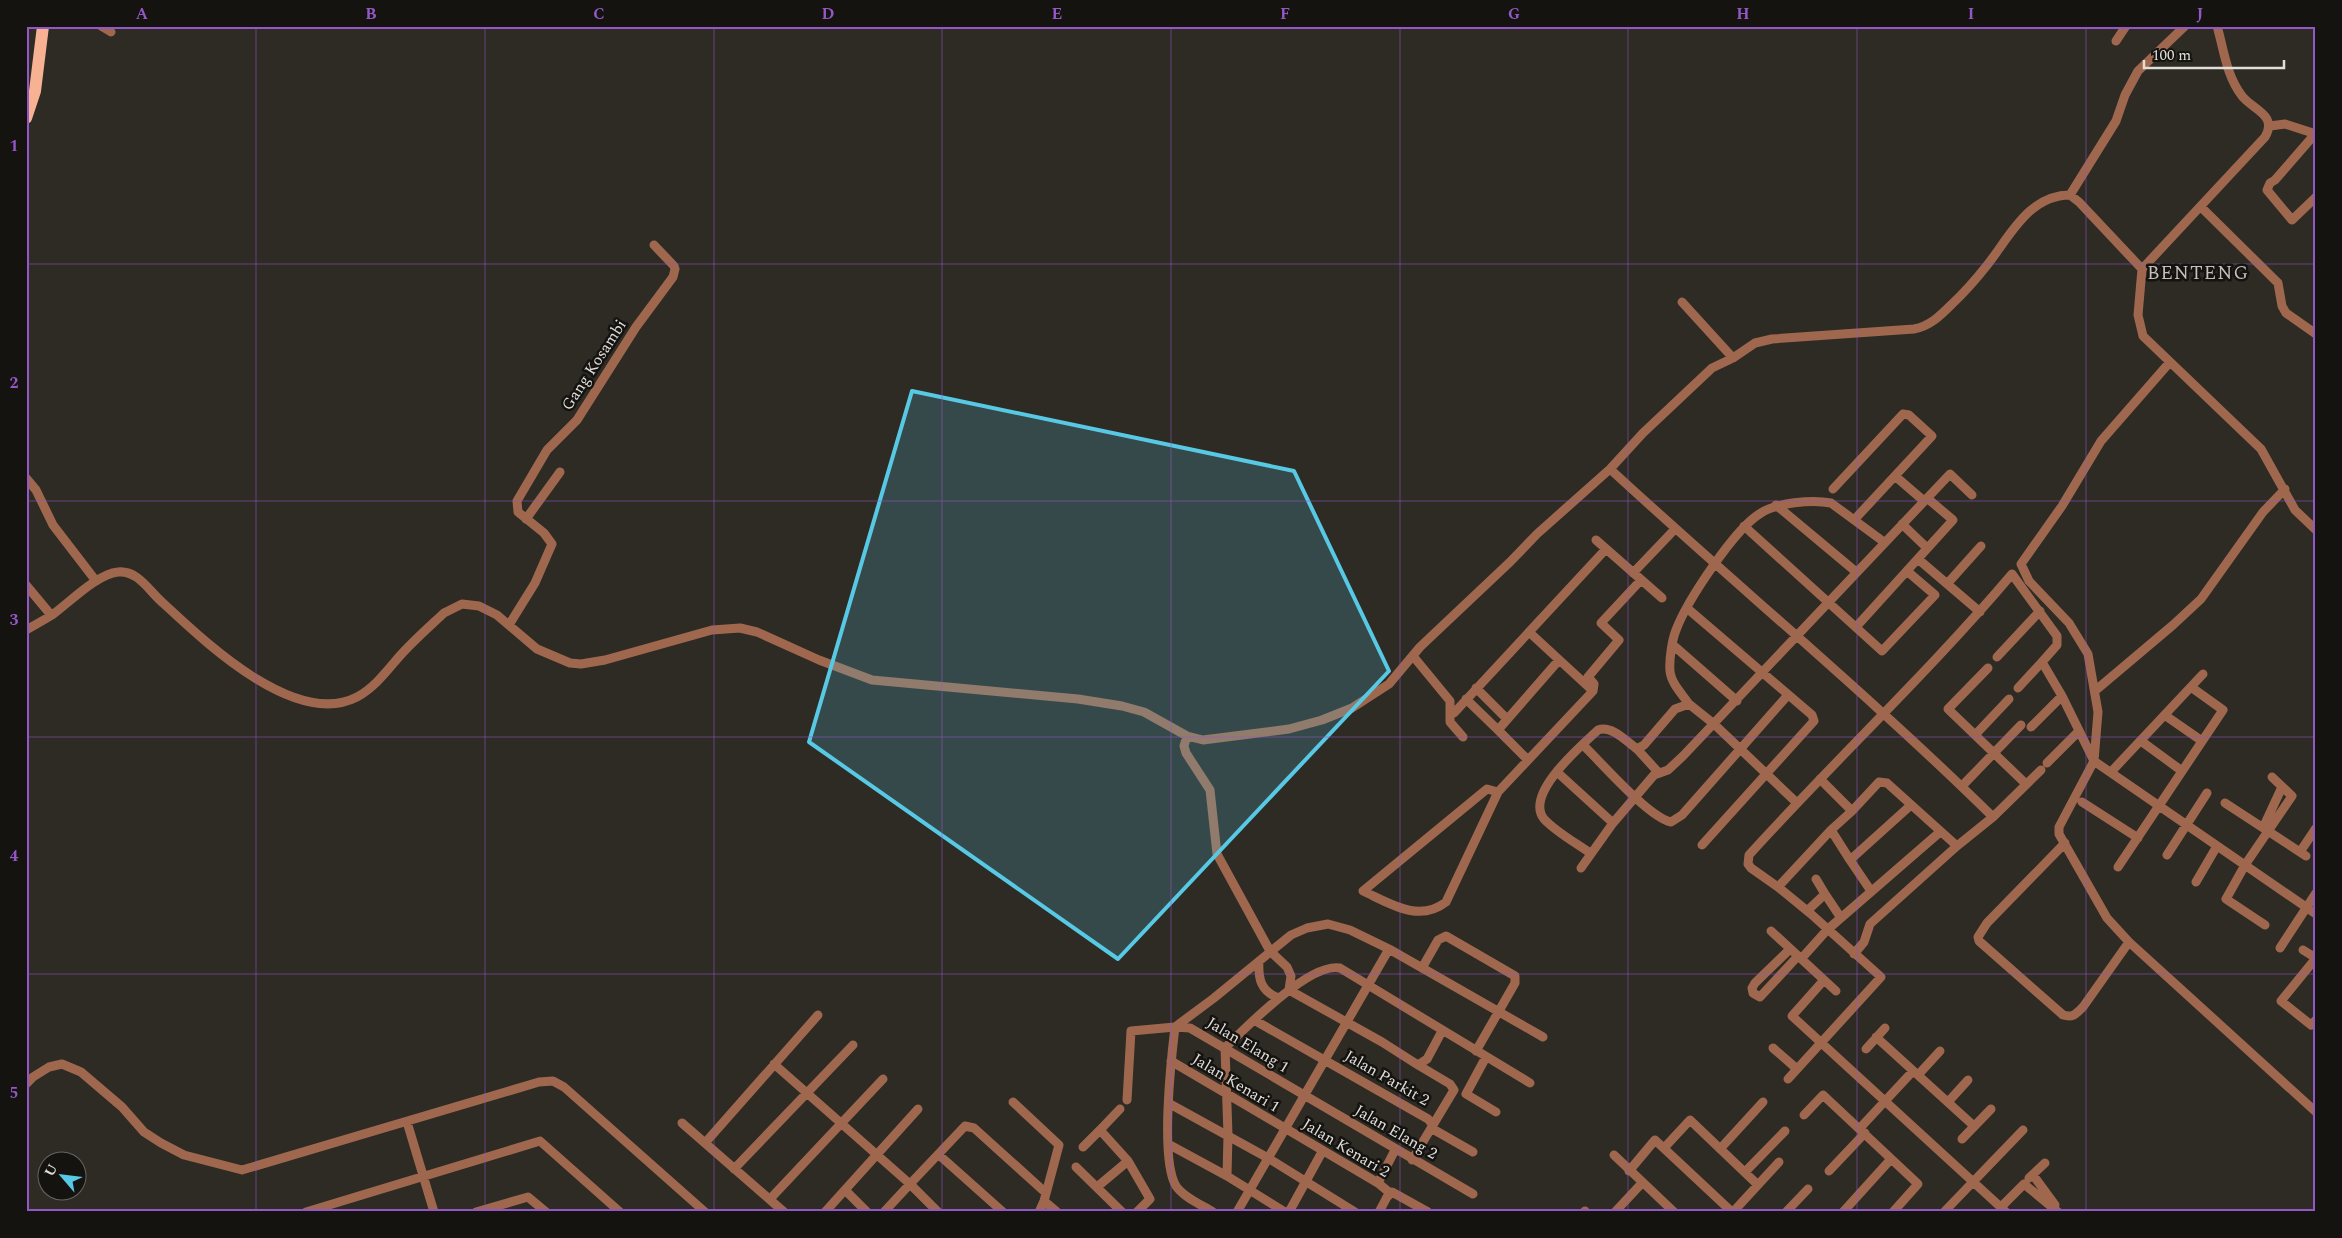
<svg xmlns="http://www.w3.org/2000/svg" width="2342" height="1238" font-family="Spectral,serif">
	<style>
		.lines { fill: none; stroke-linecap: round; stroke-linejoin: round }
		.minor { stroke: #9f684e; stroke-width: 9 }
		.primary { stroke: #f6b293; stroke-width: 12 }
		.marked { fill: #58c9e4; fill-opacity: 0.2; stroke: #58c9e4; stroke-width: 4; stroke-linejoin: round }
		.grid { fill: none; stroke: #9458c6; stroke-width: 1; stroke-opacity: 0.55 }
		.labels { text-anchor: middle; dominant-baseline: central; stroke-width: 5; stroke-linejoin: round; paint-order: stroke }
		.street-label { font-size: 16px; fill: #e1deda; stroke: #141310 }
		.quarter-label { font-size: 19px; letter-spacing: 1px; fill: #c4bfb8; stroke: #141310 }
		.neatline { fill: none; stroke: #9458c6; stroke-width: 2 }
		.grid-label { font-size: 16px; text-anchor: middle; font-weight: bold; fill: #9458c6 }
	</style>
	<rect width="100%" height="100%" fill="#2e2a24"/>
	<g class="lines">
		<!-- minor -->
		<path class="minor" d="M101 26 111 32
			M2116 41 2126 26
			M2270 126 2285 124 2316 134
			M2315 134 2275 180 2270 183 2267 190 2292 220 2316 197
			M2070 195 2116 121 2125 95 2138 71 2185 26
			M2201 207 2278 283 2282 306 2286 313 2316 334
			M2142 269 2265 137C2278 115 2253 110 2242 96 2226 75 2224 50 2217 26
			M1682 302 1733 358
			M2170 362 2101 441 2062 506 2021 564 2029 581 2069 623 2088 654 2098 712 2094 761 2316 914
			M1610 469C1737 586 1870 696 1993 817
			M1895 476 1924 501
			M26 478 36 490 53 525 96 581
			M1833 489 1903 414 1909 415 1932 436 1854 520
			M1776 505 1855 571
			M526 519 560 472
			M1902 524 1927 548
			M1744 526 1882 651 1935 595 1907 571
			M1596 540 1662 598
			M1918 559 1980 612
			M1633 573 1675 529
			M1947 584 1981 546
			M26 585 51 615
			M1688 609 1812 715 1814 721 1702 845
			M509 625 535 583 552 544 544 533 518 512 517 501 547 450 577 420 636 327 673 277 675 269 674 266 654 245
			M1856 627 1953 520 1927 498
			M26 630C35 625 44 620 52 615 70 602 97 574 118 572 138 570 149 591 163 603 204 641 295 729 357 697 374 688 386 672 398 658 412 642 428 628 444 613L462 604 479 606 497 615 537 649 570 663 581 664 605 660 712 630 740 628 757 632 819 660 872 680 1078 699 1122 706 1144 712 1187 736 1203 740 1289 729 1322 720 1352 708 1389 684 1420 647 1510 562 1537 534 1610 469 1643 433 1712 368 1733 358 1755 343 1772 339 1914 329C1930 326 1940 316 1952 304 1965 292 1977 278 1988 264 2010 236 2029 195 2070 195L2079 202 2142 269 2138 315 2143 336 2261 449 2295 510 2316 530
			M1529 632 1593 691
			M1673 645 1737 701
			M1413 656 1450 701V722L1463 737
			M1997 657 2040 611
			M1988 668 1948 709 2026 784
			M1476 688 1507 719
			M2018 688 2042 662
			M2096 690 2173 625 2201 599 2263 512 2285 489
			M1466 699 1498 730
			M1689 704 1714 724 1797 803
			M1454 713 1606 549
			M2166 716 2202 741
			M2031 727 2062 696
			M1975 735 2009 699
			M1187 736 1184 746 1186 753 1210 790 1217 854 1270 951 1287 967 1291 976 1289 990
			M2141 741 2182 771
			M1583 745C1602 763 1648 817 1671 822L1682 815 1788 695
			M1637 749 1658 772
			M1528 760 1498 730 1559 660
			M2047 763 2079 731
			M1557 772 1613 823
			M2111 772 2203 674
			M1820 779 1852 811 1879 782 1887 783 1957 846 1993 817 2041 770
			M1962 786 2021 725
			M1498 792 1487 789 1363 891C1391 904 1419 923 1446 902L1498 792 1593 691 1594 684 1588 677 1619 640 1601 623 1641 580
			M2082 802 2138 838
			M2225 803 2306 856
			M2263 828 2282 787
			M1831 830 1850 860
			M2065 843 1987 923 1978 937 1979 941 2063 1015C2073 1018 2076 1014 2083 1007L2129 942
			M2300 852 2316 828
			M1590 853C1576 843 1556 832 1544 819 1524 794 1581 746 1598 730 1612 725 1626 741 1637 749L1644 745 1675 709 1689 704C1682 694 1671 683 1670 671 1669 660 1672 640 1676 630 1687 601 1735 528 1761 513 1776 503 1812 499 1831 503L1884 542
			M2167 855 2207 793
			M2118 867 2223 710 2191 687
			M1581 868 1613 823 1654 775 1668 770 1683 756 1950 474 1972 495
			M1816 879 1825 894
			M2196 882 2217 846
			M1778 887 1831 830 1852 811
			M1871 891 1850 860 1911 805
			M1807 911 1825 894 1841 918
			M2265 925 2226 899 2245 865 2292 796 2272 777
			M1771 931 1836 991
			M2280 948 2316 893
			M1790 949 1755 983 1752 988 1753 993 1760 997 1798 956
			M2303 950 2316 958 2281 1001 2311 1025 2316 1020
			M1854 954 1864 942 1870 924 1957 846
			M1801 959 1827 930 1940 832
			M1259 962C1258 979 1261 991 1278 998
			M1422 968 1438 940 1446 936 1515 976V983L1476 1051
			M1824 980 1792 1016 2006 1212
			M1289 990 1382 1042 1418 1065 1427 1059 1442 1031
			M1254 1020 1428 1119 1432 1124
			M1175 1027 1214 998 1291 935 1307 928 1328 924 1350 930 1389 949 1543 1037
			M1175 1027C1171 1060 1160 1160 1176 1186 1183 1197 1202 1205 1213 1212
			M1876 1037 1974 1126
			M1773 1048 1797 1069
			M1866 1049 1885 1028
			M1486 1057 1466 1094 1496 1112
			M1171 1061 1378 1183 1390 1193
			M774 1064 910 1184 965 1126 974 1128 1046 1193
			M1918 1075 1940 1051
			M1788 1079 1881 977 1811 914 1778 887 1751 868 1748 864 1749 855C1835 760 1929 672 2012 574L2057 636V645L2042 662 2062 696 2094 761 2059 827V834L2107 918 2129 942 2316 1112
			M26 1084 33 1077 49 1067 62 1064 81 1072 122 1107 144 1132 161 1143 184 1155 242 1170 539 1082 553 1081 564 1087 705 1212
			M1127 1100 1131 1031 1175 1027 1190 1028 1473 1194
			M1013 1102 1059 1145 1044 1201 1039 1212
			M1948 1102 1968 1080
			M1170 1104 1268 1158 1355 1212
			M1804 1115 1823 1095 1918 1184 1893 1212
			M407 1122 434 1212
			M682 1123 784 1212
			M1431 1128 1473 1152
			M1860 1128 1913 1071
			M1100 1130 1120 1109
			M1962 1139 1991 1109
			M705 1143 818 1015
			M1168 1144 1227 1176 1285 1212
			M1083 1147 1100 1130 1128 1161 1150 1199 1137 1212
			M1664 1148 1690 1120 1758 1185
			M1720 1149 1763 1102
			M939 1155 1003 1212
			M1614 1155 1674 1212
			M1412 1160 1454 1090 1450 1084 1418 1065
			M1076 1167 1122 1212
			M734 1169 853 1045
			M1629 1171 1655 1140 1732 1212
			M1829 1171 1865 1133
			M1745 1172 1785 1131
			M2033 1175 2055 1205
			M1227 1176 1228 1135 1225 1048C1245 1028 1310 962 1340 968L1530 1083
			M2029 1178 2045 1163
			M1378 1183 1395 1150
			M1097 1187 1128 1161
			M845 1190 867 1212
			M770 1199 883 1079
			M1044 1201 1057 1212
			M2001 1207 2024 1184 2058 1212
			M306 1212 540 1141 620 1212
			M476 1212 528 1197 546 1212
			M825 1212 918 1109
			M884 1212 910 1184 938 1212
			M1237 1212 1389 949
			M1289 1212 1322 1152
			M1379 1212 1387 1197 1392 1192 1428 1212
			M1584 1212 1585 1211
			M1615 1212 1642 1183
			M1733 1212 1779 1162
			M1786 1212 1808 1189
			M1843 1212 1891 1159
			M1944 1212 2023 1130"/>
		<!-- primary -->
		<path class="primary" d="M26 118 35 91 43 26"/>
	</g>
	<!-- marked area -->
	<path class="marked" d="M912 391 1294 471 1389 671 1118 959 809 742Z"/>
	<!-- grid -->
	<path class="grid" d="M256 26V1212M485 26V1212M714 26V1212M942 26V1212M1171 26V1212M1400 26V1212M1628 26V1212M1857 26V1212M2086 26V1212M26 264H2316M26 501H2316M26 737H2316M26 974H2316"/>
	<g class="labels">
		<!-- street labels -->
		<g class="street-label">
			<text transform="translate(594 365) rotate(-57)">Gang Kosambi</text>
			<text transform="translate(1248 1045) rotate(31)">Jalan Elang 1</text>
			<text transform="translate(1387 1078) rotate(30)">Jalan Parkit 2</text>
			<text transform="translate(1236 1083) rotate(31)">Jalan Kenari 1</text>
			<text transform="translate(1396 1132) rotate(30)">Jalan Elang 2</text>
			<text transform="translate(1346 1148) rotate(31)">Jalan Kenari 2</text>
		</g>
		<!-- quarter labels -->
		<g class="quarter-label">
			<text x="2198" y="273">BENTENG</text>
		</g>
	</g>
	<!-- border -->
	<rect width="2342" height="1238" fill="none" stroke="#141310" stroke-width="55"/>
	<!-- north arrow -->
	<g transform="translate(62 1176) rotate(298)"><circle r="24" fill="#141310" stroke="#666461"/>
	<path d="M0-4L9 19L0 12L-9 19Z" fill="#58c9e4"/>
	<text y="-8" font-size="14" font-weight="bold" text-anchor="middle" fill="#e1deda">U</text>
	</g>
	<!-- scale -->
	<path d="M2144 60v8h140v-8" fill="none" stroke="#e1deda" stroke-width="2.5"/>
	<text x="2152" y="60" font-size="15" fill="#e1deda" stroke="#141310" stroke-width="4" paint-order="stroke">100 m</text>
	<rect x="28" y="28" width="2286" height="1182" class="neatline"/>
	<g class="grid-label">
		<text x="142" y="19">A</text>
		<text x="371" y="19">B</text>
		<text x="599" y="19">C</text>
		<text x="828" y="19">D</text>
		<text x="1057" y="19">E</text>
		<text x="1285" y="19">F</text>
		<text x="1514" y="19">G</text>
		<text x="1743" y="19">H</text>
		<text x="1971" y="19">I</text>
		<text x="2200" y="19">J</text>
		<text x="14" y="151">1</text>
		<text x="14" y="388">2</text>
		<text x="14" y="625">3</text>
		<text x="14" y="861">4</text>
		<text x="14" y="1098">5</text>
	</g>
</svg>
